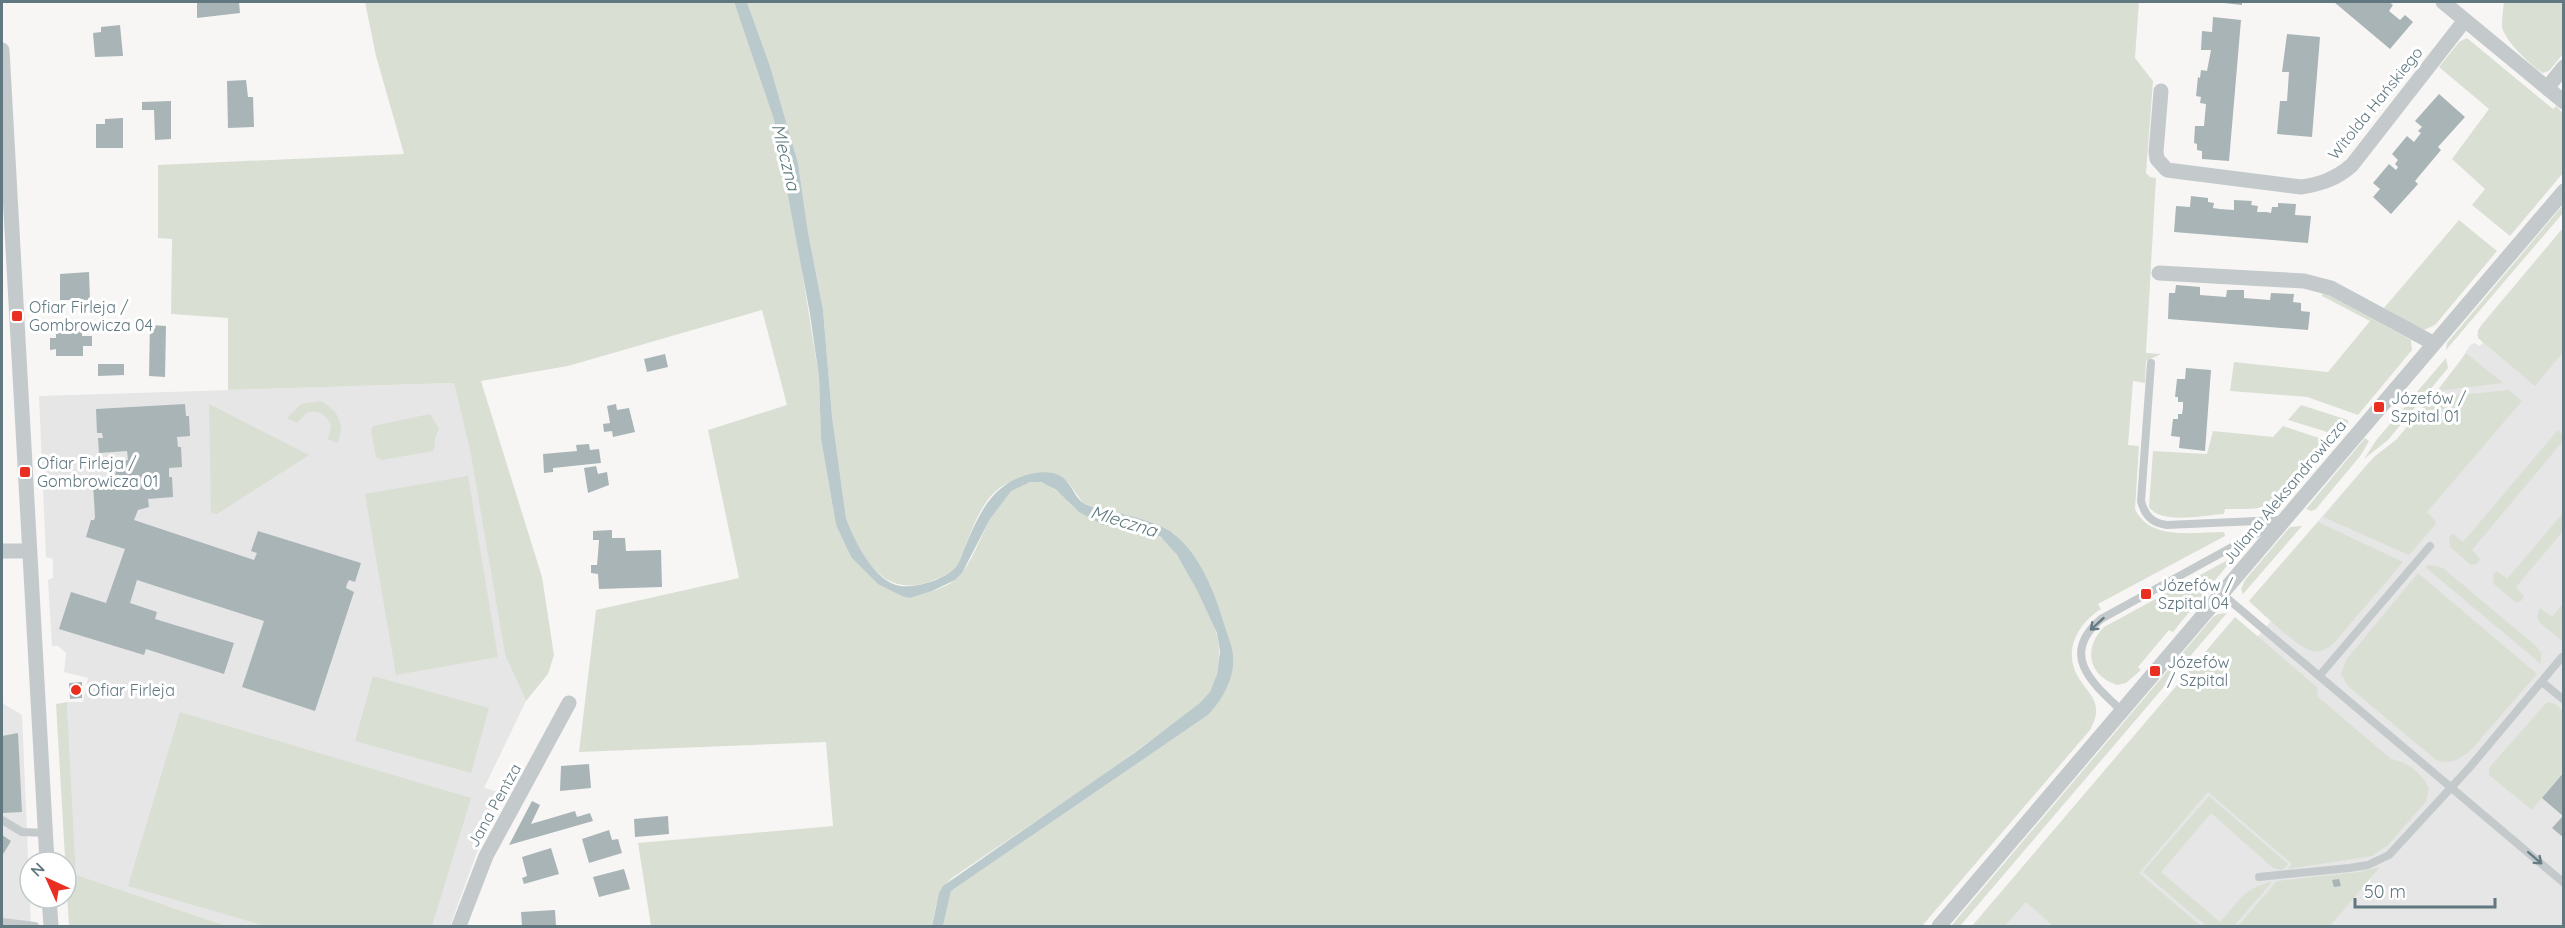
<svg xmlns="http://www.w3.org/2000/svg" width="2565" height="928" font-family="Quicksand,sans-serif">
	<style>
		.built { fill: #e5e6e5 }
		.green { fill: #dadfd4 }
		.water { fill: #bac9cb }
		.building { fill: #a9b4b7 }
		.lines { fill: none; stroke-linecap: round; stroke-linejoin: round }
		.lane { stroke: #c4c9cb; stroke-width: 8 }
		.street { stroke: #c4c9cb; stroke-width: 15 }
		.oneway { stroke: #667c84 }
		.poi-dot { fill: #ea2e21; stroke: #fff; stroke-width: 2 }
		.labels { text-anchor: middle; dominant-baseline: central; stroke-width: 6; stroke-linejoin: round; paint-order: stroke }
		.street-label { font-size: 16px; fill: #617880; stroke: #fff }
		.poi-label { font-size: 16px; fill: #617880; stroke: #fff; text-anchor: start }
		.water-label { font-size: 18px; font-style: italic; fill: #5b787b; stroke: #fff }
	</style>
	<rect width="100%" height="100%" fill="#f7f6f4"/>
	<!-- built -->
	<path class="built" d="M2563 228V926H2005L2271 621 2249 601 2369 462 2397 439 2458 366 2470 345 2475 343 2479 346 2483 343 2477 335 2481 325Z
		M454 383 470 449 505 655 526 701 484 788 499 792 450 926H226L76 876 67 702H83L88 678 64 672 66 653 58 646H52L48 580 53 578V559L46 557 39 396Z
		M2 703 22 715 31 926H2Z"/>
	<!-- green -->
	<path class="green" d="M365 2H734L774 120 795 227 819 377 821 439 836 525 851 557 910 598C924 593 945 589 956 579 983 555 989 487 1031 482 1053 479 1064 501 1080 512 1086 516 1093 519 1100 523 1119 533 1147 525 1164 540 1181 555 1212 613 1217 635 1221 653 1219 676 1210 692 1199 710 1174 723 1158 735 1091 785 1021 831 952 878 937 891 936 907 932 926H651L638 843 833 826 826 742 579 752 596 610 739 578 708 430 787 405 762 310 568 366 481 381 542 577 554 655 548 674 526 701 505 655 470 450 454 383 228 390V318L171 314 172 239 158 238V165L404 154 376 56Z
		M747 2H2139L2135 58 2153 81 2146 173 2150 177 2156 178 2146 353 2161 354 2146 361 2145 383 2133 381 2128 445 2139 446 2135 509C2150 541 2193 532 2224 532L2225 536 2098 604 2101 609C2076 625 2062 653 2080 680 2085 688 2095 697 2096 708 2097 716 2094 722 2090 730L1922 926H943L951 891 1208 715 1233 655 1175 534 1083 503 1068 482C1045 480 1021 473 1001 487 981 501 973 528 964 549 962 555 960 562 957 566 951 574 937 579 929 582 882 598 860 556 846 518L832 416 823 310 808 232 798 163 770 66Z
		M2504 2H2563V54L2549 71 2543 73C2531 66 2503 39 2502 26 2502 18 2503 9 2504 2Z
		M2467 38 2553 109 2556 106 2563 113V173L2510 236 2472 205 2485 189 2452 159 2489 109 2439 67 2459 42Z
		M2563 205V213L2446 350 2447 343Z
		M2459 220 2497 251 2435 325 2424 330 2419 329 2384 308Z
		M2563 228V352L2535 386 2478 338V330Z
		M2323 292 2411 340 2412 350 2358 415 2307 397 2230 391 2234 362 2328 372 2370 321 2322 296Z
		M2466 353 2503 383 2437 391Z
		M2446 358 2448 368 2429 391 2416 393Z
		M2509 390 2522 401 2427 512 2435 520 2436 524 2409 555 2323 517 2374 457 2397 439 2430 398Z
		M2422 399 2388 440 2364 459 2377 439 2410 401Z
		M320 401C338 409 346 425 337 443L328 439 331 426C327 414 318 409 306 413L297 423 287 418 301 404Z
		M209 404 309 455 217 514 211 513Z
		M2301 405 2348 420V425L2337 435 2288 420Z
		M430 414 439 429 435 438V445L433 451 382 460 376 457 371 431 373 426Z
		M2283 426 2334 443 2286 499 2283 497C2265 511 2247 509 2225 509L2224 514C2204 515 2161 525 2149 507L2153 451 2207 454 2213 431 2273 437Z
		M2558 430 2563 435V441L2472 550 2480 559 2477 564 2471 565 2450 547 2449 537 2453 534 2463 542Z
		M2365 438 2369 441 2361 455 2316 509 2311 511 2306 509Z
		M468 476 498 657 396 675 365 494Z
		M2563 513V531L2516 587 2524 596 2521 601 2515 602 2494 584 2493 574 2497 571 2507 579Z
		M2318 522 2403 562 2334 643C2327 649 2321 653 2312 651 2298 648 2261 612 2249 601Z
		M2302 526 2243 594 2241 589 2245 580 2290 527Z
		M2235 556 2173 632 2169 630 2138 667 2141 670 2126 683 2117 685C2088 676 2083 648 2104 627Z
		M2430 565 2443 568 2536 646 2541 653V664L2425 567Z
		M2418 573 2537 674 2470 751C2459 760 2448 766 2435 759L2348 686 2341 674 2346 660Z
		M2563 604V622L2561 625 2563 627V640H2561L2539 622 2537 615 2540 608 2552 617Z
		M2227 613 1960 926H1951L2213 617 2218 614Z
		M2235 617 2318 688 2317 696 2391 759C2407 762 2423 773 2429 789L2426 801 2422 806 2388 845 2372 856 2288 869 2292 864 2208 792 2139 873 2201 926H2053L2026 902 2005 926H1972Z
		M373 676 489 708 471 773 355 741Z
		M67 702 76 875 226 926H69L56 704Z
		M2547 702 2555 704 2563 711V772L2532 810 2489 775V768Z
		M180 712 471 798 432 926H265L128 886Z
		M2209 796 2288 864 2282 870 2273 868 2211 813 2161 872 2220 922C2238 903 2244 887 2272 882L2234 926H2206L2143 872Z
		M2380 867 2330 926H2238L2277 881 2359 872Z"/>
	<!-- water -->
	<path class="water" d="M734 2H747L770 66 798 163 808 232 823 310 832 416 846 518C854 540 874 582 900 586 917 588 943 580 955 568 960 563 962 554 965 547 977 519 988 491 1018 478 1033 472 1057 467 1068 483 1074 490 1076 499 1085 504 1102 511 1123 513 1141 519 1152 523 1165 527 1174 534 1200 555 1215 593 1224 624 1227 634 1232 645 1233 655 1235 678 1223 699 1208 715L951 891 943 926H932L939 893 943 886 1137 751 1200 703 1210 692 1217 674 1220 652 1217 633 1197 590 1177 555 1161 537 1152 533 1103 525 1079 512 1055 489 1041 482H1030L1011 491 990 519 962 573 955 580 932 591 910 598 902 596 878 584 851 557 836 525 821 439 819 377 810 314 774 120Z"/>
	<!-- building -->
	<path class="building" d="M197 2H239L240 13 197 18Z
		M2215 2H2242V5Z
		M2334 2H2389L2393 5 2389 11 2400 20 2405 15 2413 22 2390 49Z
		M2213 17 2241 20 2229 161 2202 159V151L2197 150V144L2194 143 2195 126H2204L2206 104 2200 103 2201 97 2196 96 2198 77 2200 78 2201 70 2207 71 2211 50H2201L2202 31 2212 32Z
		M120 25 123 56 95 57 93 33 101 32V27Z
		M2287 34 2320 37 2312 137 2277 134 2280 101H2287L2289 72H2282Z
		M246 80 248 97H253L254 127 228 128 227 81Z
		M2439 94 2465 117 2438 147 2441 150 2415 181 2418 184 2391 214 2373 197 2380 189 2373 183 2389 164 2396 170 2398 167 2395 164 2398 160 2392 154 2407 136 2414 142 2421 133 2418 131 2422 127 2415 121Z
		M171 101V139L155 140 154 110H142V102Z
		M123 118V148H96V124H105V119Z
		M2191 196 2208 198V202L2214 203 2213 208 2220 209 2234 210V200L2252 201 2251 205 2258 206 2257 212H2266L2271 213 2272 207H2278V203L2296 204 2295 215 2311 216 2308 243 2174 232 2176 206 2190 207Z
		M89 272 90 300H60V274Z
		M2176 285 2200 287V295L2226 297 2227 290H2244V298L2270 300 2271 293 2294 294 2293 302 2301 303V311L2310 312 2308 330 2168 319 2169 293H2175Z
		M150 325 166 326 165 377 149 376Z
		M56 327H82V336H92V346H83V356H56V349L50 350V338H56Z
		M665 354 668 367 647 372 644 359Z
		M98 364H124V375L98 376Z
		M2186 368 2211 370 2205 451 2179 448 2180 437 2171 436 2173 419H2178V414H2182L2183 408V402H2178V397H2175L2177 379H2185Z
		M185 404 186 416H189L190 436 177 437 178 447H181L182 467 169 468V477H172L173 497 148 499 149 507 138 510 134 520 254 560 257 553 251 551 258 531 361 563 355 582 349 580 347 584 346 588 354 592 315 711 242 687 264 621 137 580 130 603 157 612 155 619 234 643 224 674 146 649 144 655 59 629 71 592 106 603 125 549 86 537 91 520H94L95 517 93 483 115 481 116 465 119 461 128 460 127 451 99 453 98 438H103L102 433H97L96 409Z
		M616 404 617 410 629 408 635 432 613 437 612 431 604 432 603 424 610 423 607 406Z
		M589 444 590 450 599 449 601 463 553 468V472L544 473 543 454 577 451 576 445Z
		M596 466 598 474 607 472 609 485 588 493 584 468Z
		M612 530V538H625L626 551 661 550 662 587 599 589 598 574 591 573V565H597L598 554 599 540H593V531Z
		M82 682V698L70 699 69 683Z
		M18 733 22 812 3 813 2 736Z
		M589 764 591 788 560 791 561 766Z
		M2564 772V838L2552 828 2563 816 2542 798Z
		M532 801 540 805 531 824 575 811 577 817 590 813 593 821 509 845Z
		M668 816 669 834 635 837 634 819Z
		M609 830 612 840 618 839 622 853 589 863 582 839Z
		M2 835 11 841 2 856Z
		M551 848 559 874 524 884 522 878 527 876 522 857Z
		M624 869 630 889 599 897 593 877Z
		M2339 879 2341 886 2334 887 2332 880Z
		M555 910 556 926H522L521 912Z"/>
	<g class="lines">
		<!-- lane -->
		<path class="lane" d="M2151 363 2141 501C2145 516 2152 523 2167 525L2279 520
			M2221 593 2564 883
			M2320 675 2430 546
			M2542 682 2564 700
			M2121 710C2092 683 2059 655 2101 619L2274 524
			M2 820 22 832 46 833
			M2259 877 2349 868 2368 865 2389 855 2470 767 2562 657
			M2 922 35 926"/>
		<!-- street -->
		<path class="street" d="M2443 2 2564 102
			M2 50 47 862
			M2547 88 2564 67
			M2161 91 2156 152 2157 159 2167 170 2301 187C2321 184 2336 179 2352 165L2465 20
			M2159 273 2304 281 2331 288 2433 343
			M2 551H30
			M49 898 51 926
			M459 926 486 856 569 703
			M1939 926 2564 191"/>
	</g>
	<!-- one-way arrows -->
	<defs><path id="oneway-shaft" d="M-6 0H5M1.5-3L5.5 0L1.5 3" fill="none" stroke-width="1.6" stroke-linecap="round" stroke-linejoin="round" transform="scale(1.5)"/></defs>
	<g class="oneway">
		<use href="#oneway-shaft" transform="translate(2097 624) rotate(138)"/>
		<use href="#oneway-shaft" transform="translate(2535 858) rotate(41)"/>
	</g>
	<!-- markers -->
	<g class="poi-dot">
		<rect x="11" y="310" width="12" height="12" rx="3"/>
		<rect x="2373" y="401" width="12" height="12" rx="3"/>
		<rect x="19" y="466" width="12" height="12" rx="3"/>
		<rect x="2140" y="588" width="12" height="12" rx="3"/>
		<rect x="2149" y="665" width="12" height="12" rx="3"/>
		<circle cx="76" cy="690" r="6"/>
	</g>
	<g class="labels">
		<!-- street labels -->
		<g class="street-label">
			<text transform="translate(2375 103) rotate(-51)">Witolda Hańskiego</text>
			<text transform="translate(2284 492) rotate(-50)">Juliana Aleksandrowicza</text>
			<text transform="translate(494 805) rotate(-61)">Jana Pentza</text>
		</g>
		<!-- poi labels -->
		<g class="poi-label">
			<text x="29" y="307">Ofiar Firleja /<tspan x="29" dy="18">Gombrowicza 04</tspan></text>
			<text x="2391" y="398">Józefów /<tspan x="2391" dy="18">Szpital 01</tspan></text>
			<text x="37" y="463">Ofiar Firleja /<tspan x="37" dy="18">Gombrowicza 01</tspan></text>
			<text x="2158" y="585">Józefów /<tspan x="2158" dy="18">Szpital 04</tspan></text>
			<text x="2167" y="662">Józefów<tspan x="2167" dy="18">/ Szpital</tspan></text>
			<text x="88" y="690">Ofiar Firleja</text>
		</g>
		<!-- water labels -->
		<g class="water-label">
			<text transform="translate(786 157) rotate(76)">Mleczna</text>
			<text transform="translate(1124 521) rotate(17)">Mleczna</text>
		</g>
	</g>
	<!-- border -->
	<rect width="2565" height="928" fill="none" stroke="#617880" stroke-width="6"/>
	<!-- north arrow -->
	<g transform="translate(48 880) rotate(315)"><circle r="28" fill="#ffffff" stroke="#c0c9cc" stroke-width="1.5"/>
	<path d="M0-4.5L10 22L0 15L-10 22Z" fill="#ea2e21"/>
	<text y="-9" font-size="16" font-weight="bold" text-anchor="middle" fill="#617880">N</text>
	</g>
	<!-- scale -->
	<path d="M2355 898v9h140v-9" fill="none" stroke="#617880" stroke-width="3"/>
	<text x="2364" y="898" font-size="18" fill="#617880" stroke="#ffffff" stroke-width="4.5" paint-order="stroke">50 m</text>
</svg>
